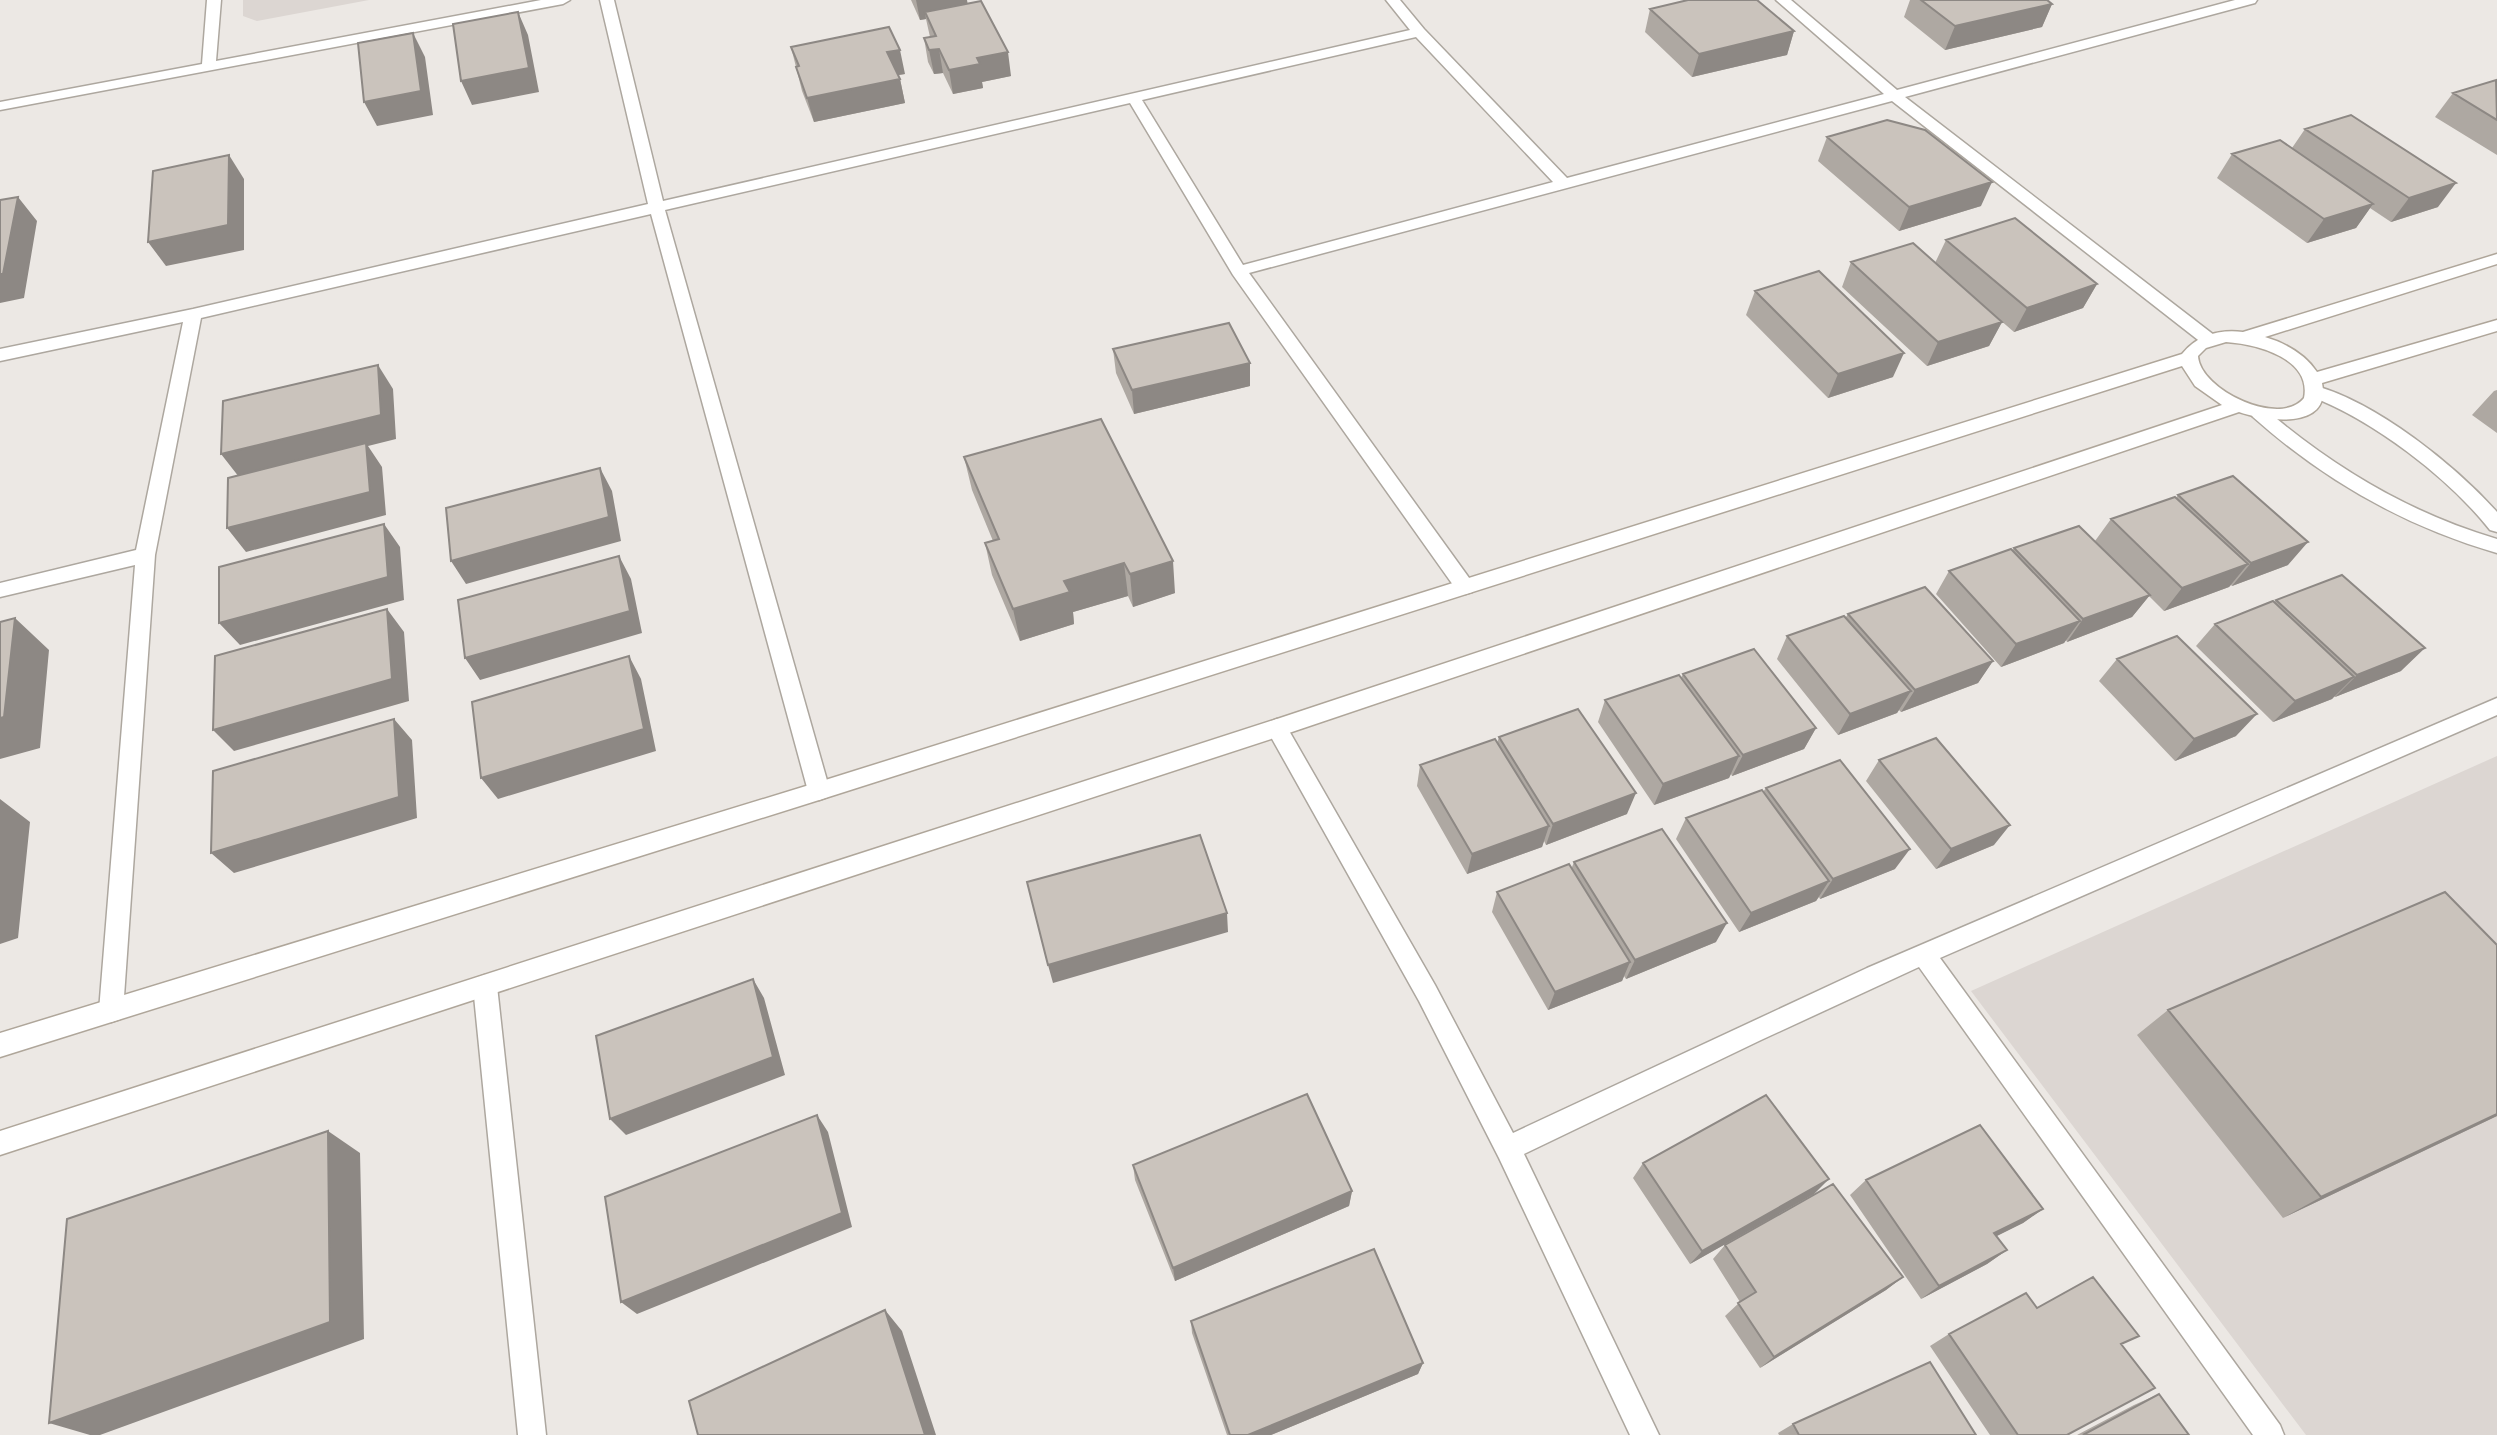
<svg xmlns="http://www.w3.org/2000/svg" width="2497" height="1435" font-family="'PT Sans Narrow',sans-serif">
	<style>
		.built { fill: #dcd6d2 }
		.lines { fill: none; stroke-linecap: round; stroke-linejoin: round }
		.street-casing { stroke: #ada79f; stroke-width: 3 }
		.secondary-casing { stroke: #afa69a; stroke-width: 3 }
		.street { fill: #fff; fill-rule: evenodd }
		.secondary { fill: #fff; fill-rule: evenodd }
		.wall { fill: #aea8a2 }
		.shaded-wall { fill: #8d8884 }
		.building { fill: #cac3bc; stroke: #8d8884; stroke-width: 2 }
	</style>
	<rect width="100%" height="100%" fill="#ece8e4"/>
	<!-- built -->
	<path class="built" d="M243 0H369L257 21 243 16Z
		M2497 756V1435H2306L1971 991Z"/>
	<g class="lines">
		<defs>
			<path id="street" d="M207 0H221L216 61 541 0H570L563 4 0 110V102L202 64Z
				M600 0H614L663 201 1410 30 1386 0H1400L1424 29 1567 178 1884 94 1776 0H1791L1897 90 2235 0H2257L2255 3 1905 97 2214 335 2217 339 2214 343H2202L1892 101 1249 273 1472 582 1475 587 1472 592 1465 594 1458 592 1233 275 1130 103 665 210 830 791 827 797 819 800 811 797 808 791 651 214 201 318 155 555 123 1011 120 1019 111 1022 102 1019 99 1011 135 565 0 597V583L136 550 183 322 0 361V349L193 309 648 204ZM1416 37 1553 182 1243 265 1142 100Z
				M2316 386C2377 403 2455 465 2497 512V532L2490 530C2448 477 2373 420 2310 396L2307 392Z
				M2259 407 2265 409C2334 468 2409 513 2497 539V553C2404 526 2325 481 2253 417L2250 413Z
				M2497 698V715L1940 958 2280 1425 2284 1435H2253L1919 967 1761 1040 1524 1154 1659 1435H1630L1499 1158 1419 1001 1266 728 1270 722 1277 719 1284 722 1435 985 1513 1133 1867 968Z
				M485 975 493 978 497 986 546 1435H518L473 986 477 978Z"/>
			<path id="secondary" d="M2497 254V264L2265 337C2285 343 2305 354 2317 372L2497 320V331L2322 383C2332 431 2265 421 2239 412L1277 737 0 1155V1131L1277 719 2222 405 2195 386 2182 366 819 800 0 1057V1033L819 782 2182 354C2197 335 2220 329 2243 332ZM2226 342C2256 344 2312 358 2304 398 2280 428 2200 390 2198 356L2206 348Z"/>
		</defs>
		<!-- street casing -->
		<use href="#street" class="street-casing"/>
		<!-- secondary casing -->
		<use href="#secondary" class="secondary-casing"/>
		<!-- street -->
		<use href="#street" class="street"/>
		<!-- secondary -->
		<use href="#secondary" class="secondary"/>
	</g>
	<!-- wall -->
	<path class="wall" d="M911 0H967V4L1011 76 982 82 983 88 953 94 943 73 934 74 928 62 924 38 930 37 926 19 920 20Z
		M1910 0H2047L2052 4 2042 27 1945 50 1904 17Z
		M1650 9 1794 31 1787 55 1692 77 1645 32Z
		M791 47 905 74 898 75 900 79 905 103 814 122 802 91Z
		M2497 80V155L2435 117 2453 93Z
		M2305 129 2438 207 2391 222 2370 208 2356 228 2307 243 2217 178 2232 154 2292 148Z
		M1827 137 1981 206 1899 231 1818 161Z
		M1946 240 2097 284 2083 308 2014 332 1992 313 2002 322 1989 346 1927 366 1842 287 1851 262 1935 263Z
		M1755 291 1893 377 1828 398 1746 315Z
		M1113 349 1250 363V386L1134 414 1116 373Z
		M2497 390V433L2472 415 2494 391Z
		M964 457 1175 593 1133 607 1128 596 1073 612 1074 624 1020 641 992 575 985 543 993 541 972 490Z
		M2178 495 2288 565 2232 586 2231 585 2229 587 2164 611 2149 596 2132 617 2067 642 2066 640 2064 643 2001 667 1936 594 1949 571 2012 551 2014 548 2095 541 2111 519 2176 498Z
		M2276 600 2401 671 2335 697 2334 696 2332 699 2273 722 2196 646 2215 624 2274 602Z
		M1848 614 1993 661 1978 683 1901 712 1899 710 1897 713 1838 735 1777 659 1787 636 1846 617Z
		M2117 659 2236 736 2175 761 2099 681Z
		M1683 674 1816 728 1804 749 1732 776 1731 774 1729 778 1654 805 1598 722 1605 700 1681 678Z
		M1499 737 1627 814 1546 845 1544 841 1542 847 1467 874 1417 786 1420 765 1497 743Z
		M1879 760 1994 845 1936 869 1866 781Z
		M1766 788 1895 869 1820 899 1819 897 1816 901 1739 932 1676 839 1686 818 1763 792Z
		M1574 862 1716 942 1626 979 1624 976 1622 981 1548 1010 1492 912 1497 892 1572 867Z
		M2497 945V1116L2283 1218 2137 1035 2168 1010Z
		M1643 1163 1814 1194 1690 1264 1633 1178Z
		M1133 1165 1352 1191 1349 1206 1175 1281 1135 1180Z
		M1866 1180 2043 1209 2023 1223 1996 1236 2007 1250 1987 1264 1921 1299 1850 1195Z
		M1725 1245 1903 1277 1886 1290 1760 1368 1725 1316 1740 1302 1713 1259Z
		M2037 1308 2139 1336 2121 1344 2067 1435H1990L1930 1346 1949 1334Z
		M1191 1321 1423 1363 1418 1374 1271 1435H1227L1192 1333Z
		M2159 1394 2189 1435H2077L2134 1405Z
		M1793 1424 1976 1435H1779L1778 1433Z"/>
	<!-- shaded-wall -->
	<path class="shaded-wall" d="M916 0H967L969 11 925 12 926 19 920 20Z
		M2052 4 2042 27 1945 50 1955 26Z
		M518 12 528 35 539 92 472 105 461 81Z
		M1794 31 1787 55 1692 77 1699 54Z
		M413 33 425 57 433 115 377 126 364 102Z
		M939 49 943 73 934 74 929 50Z
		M900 50 905 74 892 76 887 52Z
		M1008 52 1011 76 982 82 983 88 953 94 949 70 977 58Z
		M900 79 905 103 814 122 807 98Z
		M229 155 244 179V250L166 266 148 242Z
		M1992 182 1981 206 1899 231 1909 207Z
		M2456 183 2438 207 2391 222 2409 198Z
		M18 197 37 221 24 298 0 303V274Z
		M2373 204 2356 228 2307 243 2324 219Z
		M2097 284 2083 308 2014 332 2027 308Z
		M2002 322 1989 346 1927 366 1938 342Z
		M1904 353 1893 377 1828 398 1838 374Z
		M1250 363V386L1134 414 1132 390Z
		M378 365 393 389 396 439 368 446 382 467 386 515 246 552 227 528 239 477 221 454Z
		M600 468 612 491 621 541 466 584 451 561Z
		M384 524 400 547 404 600 240 645 219 623Z
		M2308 542 2288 565 2232 586 2251 563Z
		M619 556 631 579 642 633 480 680 465 658Z
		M1173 561 1175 593 1133 607 1130 574Z
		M1124 563 1128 596 1073 612 1074 624 1020 641 1013 609 1064 581Z
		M2248 564 2229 587 2164 611 2182 588Z
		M2150 595 2132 617 2067 642 2083 619Z
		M387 609 404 632 409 701 234 751 213 730Z
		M15 618 49 650 40 748 0 759V718Z
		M2080 621 2064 643 2001 667 2016 644Z
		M2425 648 2401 671 2335 697 2357 675Z
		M629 656 641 679 656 751 498 799 481 778Z
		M1993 661 1978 683 1901 712 1915 690Z
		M2354 677 2332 699 2273 722 2295 701Z
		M1911 691 1897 713 1838 735 1850 714Z
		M2257 714 2236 736 2175 761 2194 739Z
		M394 719 412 740 417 818 234 873 211 853Z
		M1816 728 1804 749 1732 776 1743 755Z
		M1739 756 1729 778 1654 805 1663 784Z
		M1636 793 1627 814 1546 845 1553 824Z
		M0 799 30 822 18 938 0 944Z
		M2010 825 1994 845 1936 869 1951 849Z
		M1549 826 1542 847 1467 874 1472 854Z
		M1910 849 1895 869 1820 899 1833 879Z
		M1829 881 1816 901 1739 932 1751 913Z
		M1227 913 1228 932 1053 983 1048 965Z
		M1727 923 1716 942 1626 979 1635 960Z
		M1630 962 1622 981 1548 1010 1555 992Z
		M753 979 764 998 785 1075 626 1135 610 1119Z
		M2497 1114V1116L2283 1218 2321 1197Z
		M817 1115 828 1132 852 1227 637 1314 621 1302Z
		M328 1131 360 1153 364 1339 100 1435H90L49 1423Z
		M1829 1179 1814 1194 1690 1264 1702 1251Z
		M1352 1191 1349 1206 1175 1281 1173 1268Z
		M2043 1209 2023 1223 1975 1247 1994 1233Z
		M2007 1250 1987 1264 1921 1299 1939 1286Z
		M1903 1277 1886 1290 1760 1368 1774 1357Z
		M885 1310 902 1331 936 1435H925Z
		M1423 1363 1418 1374 1271 1435H1248Z"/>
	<!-- building -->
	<path class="building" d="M1688 0H1757L1794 31 1699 54 1650 9Z
		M1921 0H2047L2052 4 1955 26Z
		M981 1 1008 52 977 58 980 64 949 70 939 49 929 50 924 38 936 36 925 12Z
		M518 12 529 68 461 81 453 24Z
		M889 27 900 50 887 52 900 79 807 98 796 67 799 66 791 47Z
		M413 33 421 91 364 102 358 43Z
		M2496 80 2497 120 2453 93Z
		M2351 115 2456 183 2409 198 2305 129Z
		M1887 120 1925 130 1992 182 1909 207 1827 137Z
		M2280 140 2373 204 2324 219 2232 154Z
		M229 155 228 225 148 242 153 171Z
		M18 197 3 274H0V200Z
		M2015 218 2097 284 2027 308 1946 240Z
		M1913 243 2002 322 1938 342 1851 262Z
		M1819 271 1904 353 1838 374 1755 291Z
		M1229 323 1250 363 1132 390 1113 349Z
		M378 365 381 415 221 454 223 401Z
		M1101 419 1173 561 1130 574 1124 563 1064 581 1070 592 1013 609 985 543 999 539 964 457Z
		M366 443 370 492 227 528 228 478Z
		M600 468 609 517 451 561 446 508Z
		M2233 476 2308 542 2251 563 2178 495Z
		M2175 497 2248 564 2182 588 2111 519Z
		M384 524 388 577 219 623V567Z
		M2079 526 2150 595 2083 619 2014 548Z
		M2011 549 2080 621 2016 644 1949 571Z
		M619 556 630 611 465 658 458 600Z
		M2342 575 2425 648 2357 675 2276 600Z
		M1925 587 1993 661 1915 690 1848 614Z
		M2273 601 2354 677 2295 701 2215 624Z
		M387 609 392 679 213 730 215 656Z
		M1844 616 1911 691 1850 714 1787 636Z
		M15 618 4 717 0 718V622Z
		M2177 636 2257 714 2194 739 2117 659Z
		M1754 649 1816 728 1743 755 1683 674Z
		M629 656 644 729 481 778 472 702Z
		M1679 675 1739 756 1663 784 1605 700Z
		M1578 709 1636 793 1553 824 1499 737Z
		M394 719 399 797 211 853 213 771Z
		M1936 738 2010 825 1951 849 1879 760Z
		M1495 739 1549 826 1472 854 1420 765Z
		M1840 760 1910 849 1833 879 1766 788Z
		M1762 790 1829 881 1751 913 1686 818Z
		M1662 829 1727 923 1635 960 1574 862Z
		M1200 835 1227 913 1048 965 1027 882Z
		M1569 864 1630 962 1555 992 1497 892Z
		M2445 892 2497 945V1114L2321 1197 2168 1010Z
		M753 979 773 1057 610 1119 596 1036Z
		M1307 1094 1352 1191 1173 1268 1133 1165Z
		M1766 1095 1829 1179 1702 1251 1643 1163Z
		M817 1115 842 1213 621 1302 605 1197Z
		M1980 1125 2043 1209 1994 1233 2007 1250 1939 1286 1866 1180Z
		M328 1131 330 1322 49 1423 67 1219Z
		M1833 1184 1903 1277 1774 1357 1738 1303 1756 1292 1725 1245Z
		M1374 1249 1423 1363 1248 1435H1230L1191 1321Z
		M2093 1277 2139 1336 2121 1344 2155 1388 2067 1435H2018L1949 1334 2026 1293 2037 1308Z
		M885 1310 925 1435H698L689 1401Z
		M1930 1362 1976 1435H1799L1793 1424Z
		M2159 1394 2189 1435H2083Z"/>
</svg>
